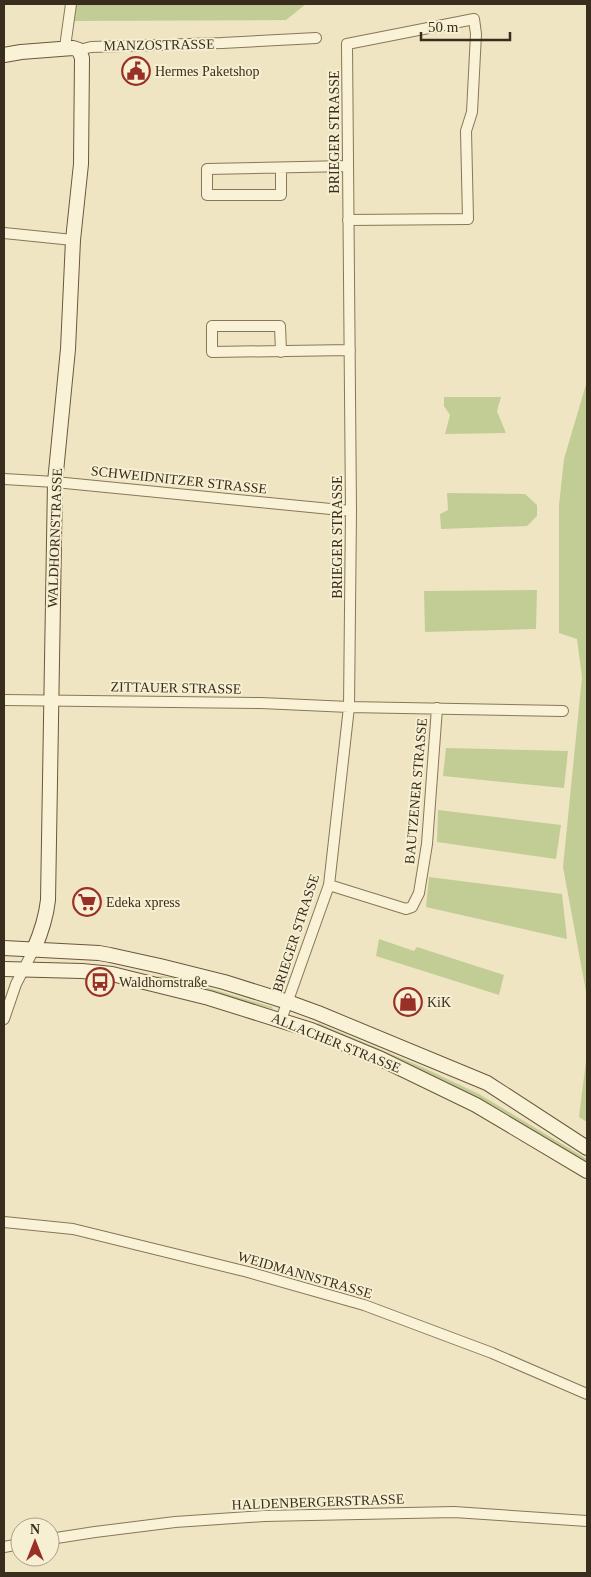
<svg xmlns="http://www.w3.org/2000/svg" width="591" height="1577" font-family="'Times New Roman',serif">
	<style>
		.green { fill: #c2cd96 }
		.lines { fill: none; stroke-linecap: round; stroke-linejoin: round }
		.street-casing { stroke: #897659; stroke-width: 12 }
		.secondary-casing { stroke: #6b573c; stroke-width: 16 }
		.street { stroke: #f9f2d6; stroke-width: 10 }
		.secondary { stroke: #f9f2d6; stroke-width: 14 }
		.labels { text-anchor: middle; dominant-baseline: central; stroke-width: 4; stroke-linejoin: round; paint-order: stroke }
		.street-label { font-size: 14px; fill: #392d1d; stroke: #f6efd2 }
		.poi-label { font-size: 14px; fill: #392d1d; stroke: #f6efd2; text-anchor: start }
	</style>
	<rect width="100%" height="100%" fill="#efe5c2"/>
	<!-- green -->
	<path class="green" d="M76 4H306L286 20 74 21Z
		M587 381V997L563 867 582 677 577 639 559 633V505L564 459Z
		M444 397H501L497 411 506 433 445 434 450 415 444 406Z
		M447 493 525 494 537 505V516L527 526 441 529 440 514 448 510Z
		M537 590 536 629 425 632 424 591Z
		M446 748 568 751 564 788 443 776Z
		M438 810 561 825 556 859 437 842Z
		M429 877 562 894 567 939 426 907Z
		M379 939 414 951 417 947 504 975 499 995 376 956Z
		M162 976 175 978 272 1007 273 1009 173 981 159 983 149 978Z
		M318 1023 422 1067 479 1094 587 1159V1162L572 1159 316 1030Z
		M587 1053V1122L579 1117Z"/>
	<g class="lines">
		<defs>
			<path id="street" d="M65 47 71 4
				M79 50 91 47 222 43 316 38
				M281 168V195H207V169L348 166
				M4 233 73 240
				M281 352 280 326H212V352L350 350
				M4 479 55 482 351 511
				M4 700 261 703 349 707 563 711
				M329 885 406 909 412 907 419 893 427 844 437 708
				M4 1019 16 984 34 949
				M281 1020 329 885 349 707 351 511 347 44 474 19 476 34 472 112 466 131 468 219 348 220
				M4 1222 73 1229 248 1272 364 1305 492 1353 587 1394
				M50 1539 95 1532 175 1522 264 1516 454 1512 587 1521
				M4 1547 20 1544"/>
			<path id="secondary" d="M4 55 21 52 73 48 79 50 82 58 81 164 73 240 68 349 55 482 48 900C46 918 41 933 34 949
				M4 948 99 953 110 955 160 966 224 982 288 1002 318 1013 487 1083 587 1148
				M4 969 82 971 112 974 209 998 311 1030 381 1059 476 1105 587 1171"/>
		</defs>
		<!-- street casing -->
		<use href="#street" class="street-casing"/>
		<!-- secondary casing -->
		<use href="#secondary" class="secondary-casing"/>
		<!-- street -->
		<use href="#street" class="street"/>
		<!-- secondary -->
		<use href="#secondary" class="secondary"/>
	</g>
	<!-- icons -->
	<defs>
		<symbol id="civic-ring" viewBox="-11 -11 22 22"><circle r="9.5" fill="#f6efd2" stroke="#993028" stroke-width="1.5"/><path d="M-.6-6.5H3V-4.5H.6V-3L4-1V1h2V6H-6V1h2V-1L-.6-3ZM-1.2 2.5V6h2.4V2.5Z" fill="#993028"/></symbol>
		<symbol id="supermarket-ring" viewBox="-11 -11 22 22"><circle r="9.5" fill="#f6efd2" stroke="#993028" stroke-width="1.5"/><path d="M-6-5.5h2.5l.6 2H6L4.5 2H-2.5L-4.4-4H-6ZM-1.5 3.2a1.3 1.3 0 1 0 .1 0ZM3 3.2a1.3 1.3 0 1 0 .1 0Z" fill="#993028"/></symbol>
		<symbol id="bus-ring" viewBox="-11 -11 22 22"><circle r="9.5" fill="#f6efd2" stroke="#993028" stroke-width="1.5"/><path d="M-5-6H5V4H4V6H2V4H-2V6H-4V4H-5ZM-3.5-4V0h7V-4ZM-3.5 1.2v1.5H-2V1.2ZM2 1.2v1.5H3.5V1.2Z" fill="#993028"/></symbol>
		<symbol id="shop-ring" viewBox="-11 -11 22 22"><circle r="9.5" fill="#f6efd2" stroke="#993028" stroke-width="1.5"/><path d="M-5-2.5h2.3a2.7 3.5 0 0 1 5.4 0H5L5.5 6h-11ZM-1.5-2.5h3a1.5 2.3 0 0 0-3 0Z" fill="#993028"/></symbol>
	</defs>
	<g fill-rule="evenodd">
		<use href="#civic-ring" x="120" y="55" width="32" height="32"/>
		<use href="#supermarket-ring" x="71" y="886" width="32" height="32"/>
		<use href="#bus-ring" x="84" y="966" width="32" height="32"/>
		<use href="#shop-ring" x="392" y="986" width="32" height="32"/>
	</g>
	<g class="labels">
		<!-- street labels -->
		<g class="street-label">
			<text transform="translate(159 45) rotate(-1)">MANZOSTRASSE</text>
			<text transform="translate(334 132) rotate(-90)">BRIEGER STRASSE</text>
			<text transform="translate(179 480) rotate(6)">SCHWEIDNITZER STRASSE</text>
			<text transform="translate(337 537) rotate(-90)">BRIEGER STRASSE</text>
			<text transform="translate(55 538) rotate(-88)">WALDHORNSTRASSE</text>
			<text transform="translate(176 688) rotate(1)">ZITTAUER STRASSE</text>
			<text transform="translate(416 791) rotate(-85)">BAUTZENER STRASSE</text>
			<text transform="translate(296 933) rotate(-72)">BRIEGER STRASSE</text>
			<text transform="translate(336 1043) rotate(22)">ALLACHER STRASSE</text>
			<text transform="translate(305 1275) rotate(16)">WEIDMANNSTRASSE</text>
			<text transform="translate(318 1502) rotate(-2)">HALDENBERGERSTRASSE</text>
		</g>
		<!-- poi labels -->
		<g class="poi-label">
			<text x="155" y="71">Hermes Paketshop</text>
			<text x="106" y="902">Edeka xpress</text>
			<text x="119" y="982">Waldhornstraße</text>
			<text x="427" y="1002">KiK</text>
		</g>
	</g>
	<!-- border -->
	<rect width="591" height="1577" fill="none" stroke="#392d1d" stroke-width="10"/>
	<!-- north arrow -->
	<g transform="translate(35 1542)"><circle r="24" fill="#f6efd2" stroke="#aaa18a"/>
	<path d="M0-4L9 19L0 12L-9 19Z" fill="#993028"/>
	<text y="-8" font-size="14" font-weight="bold" text-anchor="middle" fill="#392d1d">N</text>
	</g>
	<!-- scale -->
	<path d="M421 32v8h89v-8" fill="none" stroke="#392d1d" stroke-width="2.5"/>
	<text x="428" y="32" font-size="15" fill="#392d1d" stroke="#f6efd2" stroke-width="4" paint-order="stroke">50 m</text>
</svg>
